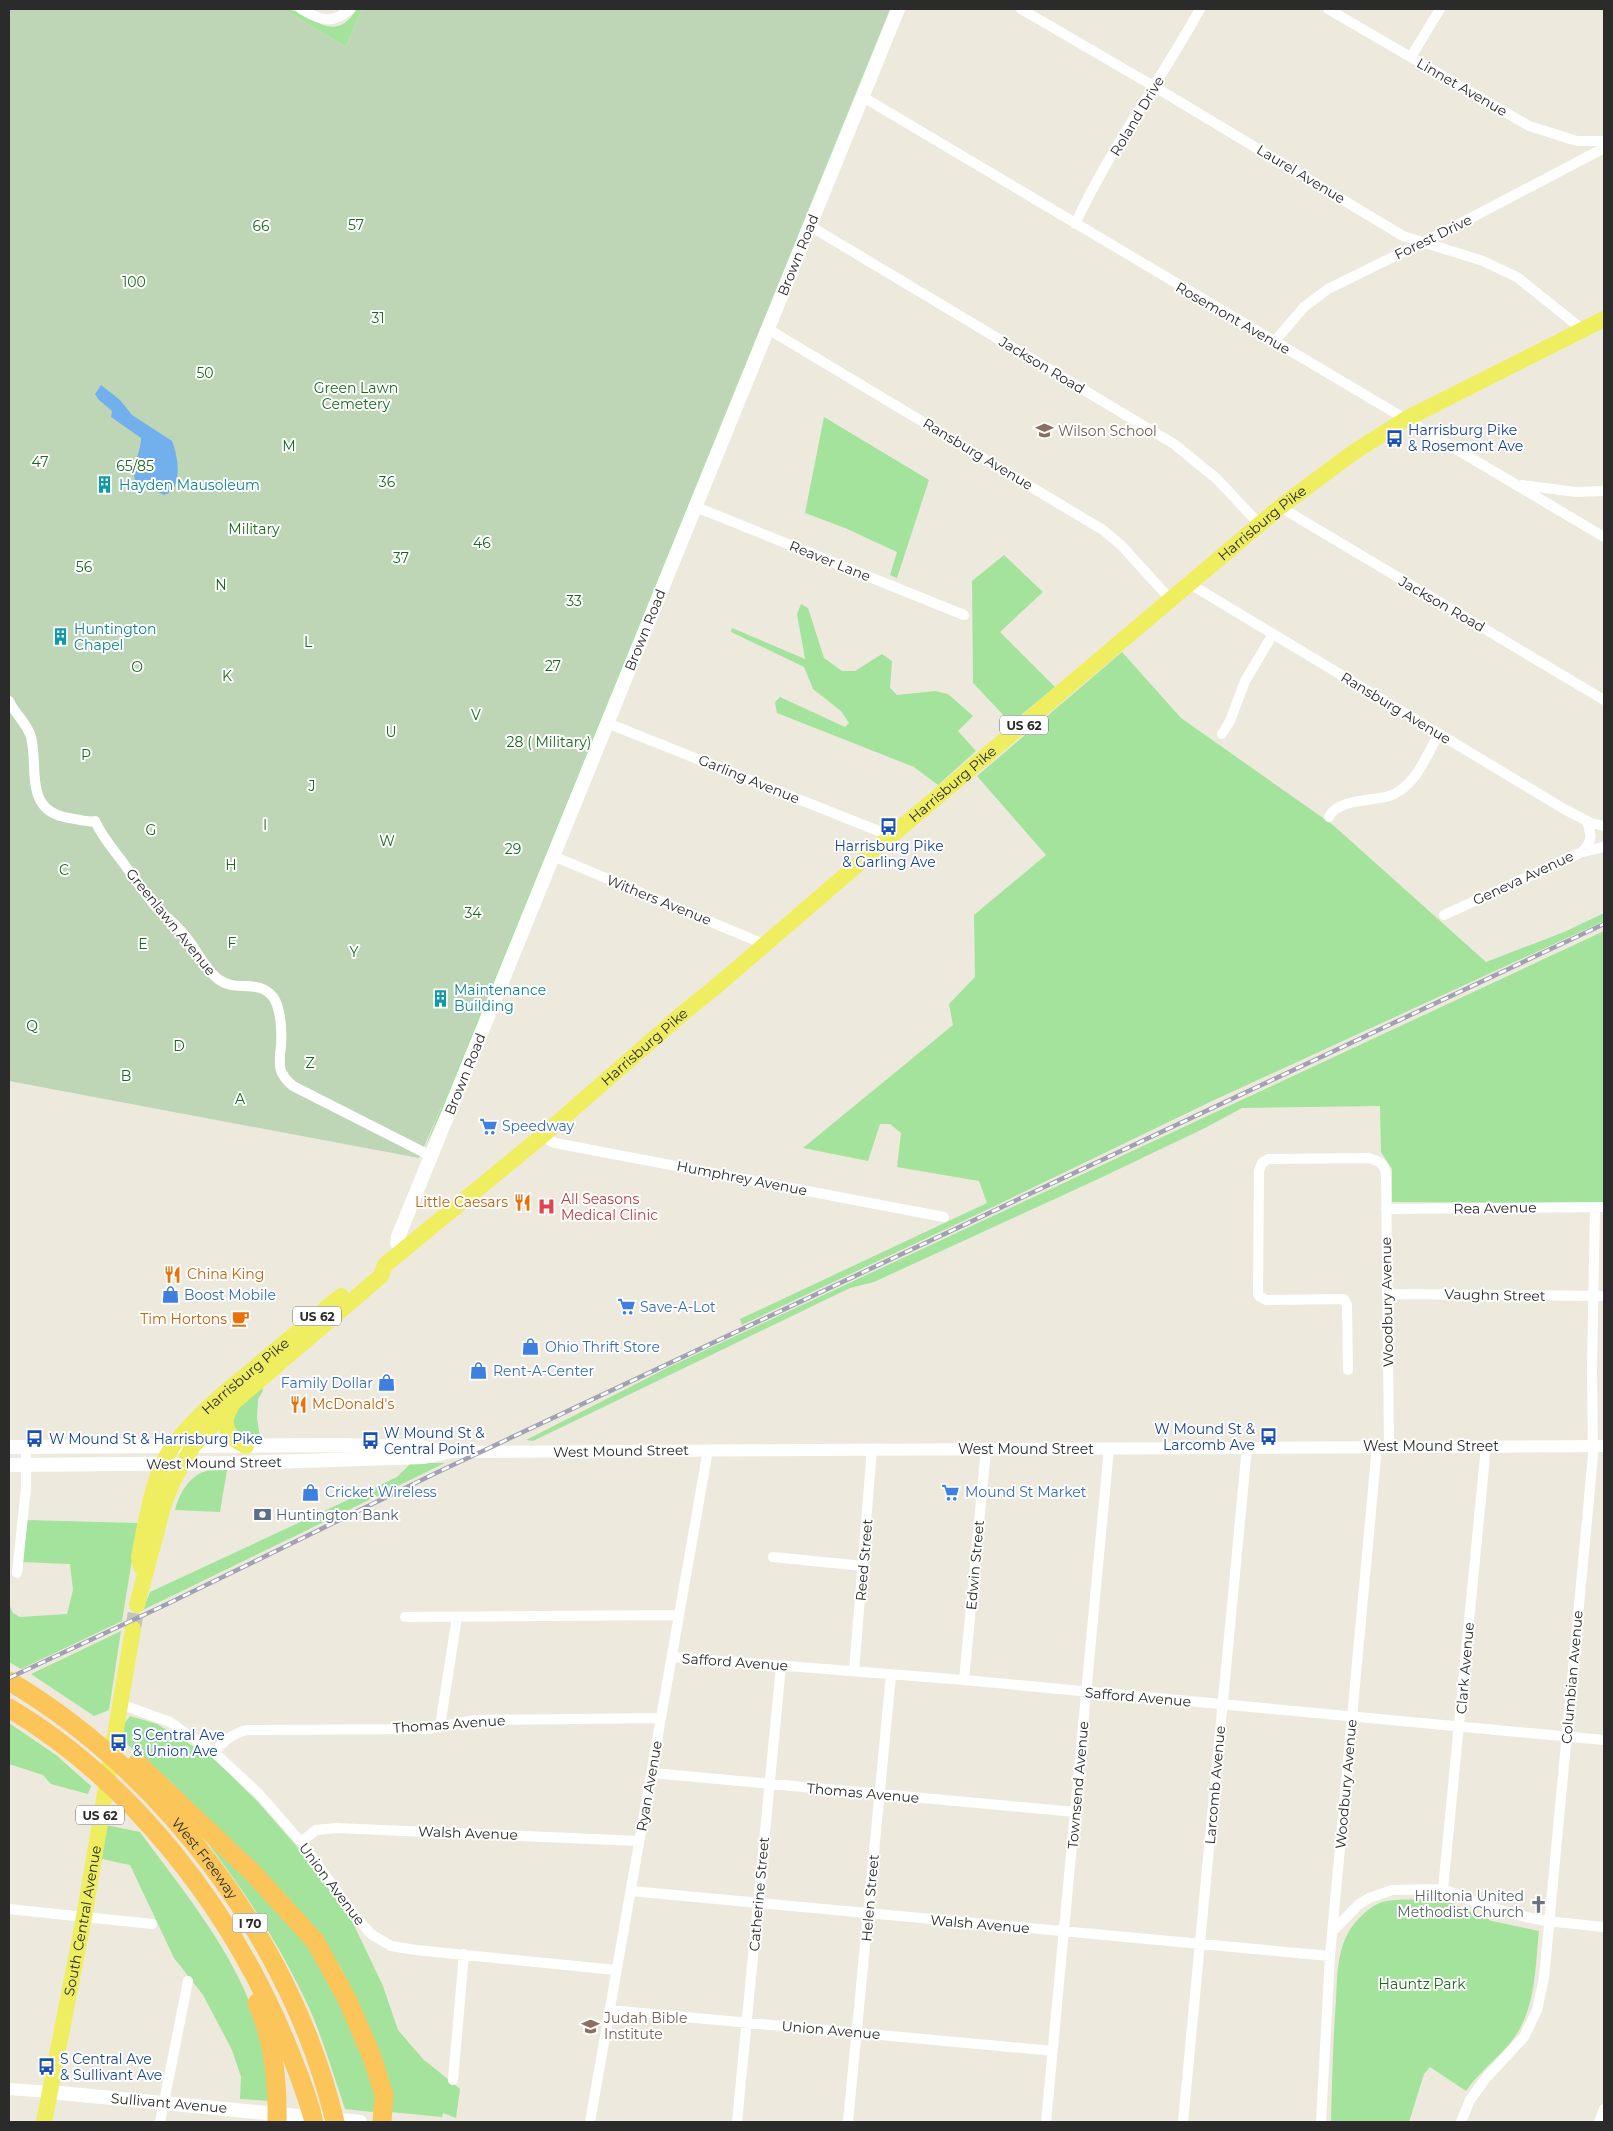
<svg xmlns="http://www.w3.org/2000/svg" width="1613" height="2131" font-family="Montserrat,sans-serif">
	<style>
		.green { fill: #a3e39b }
		.cemetery { fill: #bed6b5 }
		.water { fill: #72b0ed }
		.lines { fill: none; stroke-linecap: round; stroke-linejoin: round }
		.primary-tunnel { stroke: #c6c4b9; stroke-width: 16; stroke-dasharray: 16 8; stroke-linecap: butt }
		.minor { stroke: #fff; stroke-width: 10 }
		.tertiary { stroke: #fff; stroke-width: 12 }
		.secondary { stroke: #fff; stroke-width: 14 }
		.primary { stroke: #efee60; stroke-width: 16 }
		.motorway { stroke: #fcc559; stroke-width: 19 }
		.rail-casing { stroke: #a2a0b5; stroke-width: 4.5 }
		.rail { stroke: #fff; stroke-width: 2.5; stroke-dasharray: 8; stroke-linecap: butt }
		.labels { text-anchor: middle; dominant-baseline: central; stroke-width: 4; stroke-linejoin: round; paint-order: stroke }
		.shield { fill: #fff; stroke: #6b6b6b; stroke-width: 1 }
		.shield-label { font-size: 12px; font-weight: bold; fill: #2b2b2b }
		.street-label { font-size: 14px; fill: #2b2b2b; stroke: #fff }
		.park-label { font-size: 14px; fill: #1b681d; stroke: #fff }
		.transit-label { font-size: 14px; fill: #164399; stroke: #fff; text-anchor: start }
		.education-label { font-size: 14px; fill: #785e54; stroke: #fff; text-anchor: start }
		.culture-label { font-size: 14px; fill: #0d838f; stroke: #fff; text-anchor: start }
		.shop-label { font-size: 14px; fill: #366cbe; stroke: #fff; text-anchor: start }
		.health-label { font-size: 14px; fill: #be3a42; stroke: #fff; text-anchor: start }
		.food-label { font-size: 14px; fill: #c56008; stroke: #fff; text-anchor: end }
		.service-label { font-size: 14px; fill: #4e5e75; stroke: #fff; text-anchor: start }
		.worship-label { font-size: 14px; fill: #5b616d; stroke: #fff; text-anchor: end }
	</style>
	<rect width="100%" height="100%" fill="#edeadd"/>
	<!-- green -->
	<path class="green" d="M283 9C312 9 331 49 357 9H362L346 47Z
		M890 9H893L453 1088 423 1152Z
		M824 417 929 480 897 578 890 575 897 552 845 528 805 513Z
		M1004 555 1043 592 1000 632 1055 687 1011 723 973 683 972 581Z
		M801 604 808 608 824 658 842 671H855L882 654 892 661 890 688 897 695 935 691 948 694 973 716 958 731 976 751 938 785 914 767 777 713 775 702 780 697 845 727 849 723 841 711 813 689 804 667 731 632 732 628 805 659 797 614Z
		M1122 652 1181 718 1333 825 1486 962 1564 932 1604 913V921L1210 1102 995 1206 742 1325 740 1319 987 1203 979 1181 897 1167 901 1133 890 1124H880L868 1161 803 1148 953 1025 949 1004 975 977 974 915 1046 855 977 776Z
		M1604 931V1203L1392 1202V1169L1381 1152 1380 1106 1242 1108 1205 1128 1096 1180 874 1282 850 1288 533 1441 526 1440 667 1368Z
		M262 1387 263 1391 258 1399 257 1418 260 1437 244 1438 232 1431 234 1409Z
		M411 1463H445L143 1610 150 1592 397 1477Z
		M227 1470 220 1512 175 1510C179 1494 189 1476 206 1471 212 1469 220 1470 227 1470Z
		M25 1520 138 1523 122 1621 21 1669 9 1662V1604L13 1613 20 1617 67 1614 73 1590 70 1564 21 1562Z
		M121 1631 109 1710 94 1716 31 1674Z
		M130 1716 157 1724 214 1759 258 1802 300 1850 351 1919 383 1986 398 2030 423 2059 460 2089 456 2118 443 2113 442 2117 391 2112 360 2007 341 1968 318 1933 171 1782 121 1739 124 1724Z
		M9 1723 56 1755 91 1786 88 1794 51 1784 43 1775 9 1764Z
		M192 1823 287 1916 331 1978 375 2078 376 2109 372 2112 345 2109C332 2071 321 2031 303 1995 273 1933 235 1877 192 1823Z
		M106 1825 140 1832C176 1881 217 1931 243 1987 260 2023 265 2063 271 2101L240 2099 241 2077 232 2050 203 1995 174 1958 130 1865 102 1859Z
		M1417 1899 1451 1903 1492 1921 1539 1931C1535 1969 1536 2011 1511 2042 1497 2059 1479 2072 1466 2091L1430 2067 1424 2074 1409 2122H1331C1332 2081 1333 2041 1336 2000 1337 1980 1337 1958 1345 1939 1352 1924 1366 1908 1382 1902 1393 1899 1406 1900 1417 1899Z"/>
	<!-- cemetery -->
	<path class="cemetery" d="M9 9H283L346 47 362 9H890L450 1087 419 1158 9 1081Z"/>
	<!-- water -->
	<path class="water" d="M101 385 120 400 132 415 172 441C178 455 184 490 164 495L156 491 150 482C120 491 142 452 141 438L111 417 112 411 98 399 95 394Z"/>
	<g class="lines">
		<!-- primary-tunnel -->
		<path class="primary-tunnel" d="M133 1629 137 1605"/>
		<!-- minor -->
		<path class="minor" d="M301 9C319 20 333 25 350 9
			M1021 9 1155 87 1403 236 1483 261 1517 277 1583 330
			M1328 9 1529 126 1577 141H1604
			M1411 57 1440 9
			M863 97 1604 537
			M1075 224C1110 149 1160 81 1200 9
			M810 226 1174 444 1217 479 1259 524
			M768 329 1103 530 1121 545 1171 600
			M1274 342 1304 307 1328 289 1448 230 1604 148
			M1522 485 1576 492 1604 491
			M696 507 964 615
			M1280 507 1604 700
			M1190 584 1564 809 1591 823 1604 826
			M9 701C15 714 27 723 31 737 39 768 23 811 69 818 78 819 87 823 95 821 103 839 116 852 127 868 138 882 147 898 159 910 168 919 179 927 186 937 197 950 204 968 218 979 236 993 258 978 273 997 281 1008 282 1032 281 1045 279 1064 277 1073 293 1086L431 1156
			M607 723 891 836
			M1222 734 1230 721 1245 681 1273 634
			M1329 817C1336 799 1373 801 1389 796 1415 788 1426 756 1439 734
			M1582 852C1593 841 1592 834 1586 820
			M553 856 766 945
			M1444 915 1582 852 1604 847
			M541 1137 555 1143 944 1217
			M1386 1209 1604 1207
			M1387 1294 1604 1296
			M1348 1370 1347 1305 1344 1299 1266 1300 1258 1295 1259 1171 1262 1163 1268 1159 1368 1158C1379 1161 1384 1163 1386 1174L1389 1446
			M773 1557 863 1566
			M17 1573 26 1488V1447
			M405 1617 679 1615
			M672 1657 964 1680 1604 1740
			M854 1671 872 1449
			M964 1680 986 1449
			M120 1704 170 1722 215 1753 259 1794 301 1842 355 1916 371 1934 391 1946 416 1950 616 1970
			M440 1726 457 1617
			M215 1753C223 1740 233 1734 247 1730L428 1729 475 1720 661 1718
			M652 1773 1075 1812
			M301 1842 316 1830 336 1828 639 1841
			M1443 1889 1486 1446
			M631 1891 1330 1956
			M9 1909 152 1924
			M1332 1932 1358 1905 1369 1898 1392 1890 1443 1889 1483 1905 1526 1917 1546 1921 1604 1927
			M609 2010 1053 2051
			M453 2080 464 1954
			M160 2122 188 1981
			M590 2122 708 1450
			M737 2122 781 1666
			M848 2122 891 1675
			M1046 2122 1109 1448
			M1183 2122 1247 1447
			M1321 2122 1330 1956 1377 1446
			M1461 2122 1470 2100 1486 2078 1524 2037 1537 2010 1544 1978 1593 1456 1592 1369 1595 1207
			M1599 2122 1604 2109"/>
		<!-- tertiary -->
		<path class="tertiary" d="M448 1452 1604 1446
			M9 2089 50 2092"/>
		<!-- secondary -->
		<path class="secondary" d="M403 1250 397 1243 398 1237 898 9
			M9 1447 339 1445 422 1447 435 1450
			M9 1465 239 1463 424 1457 448 1452
			M50 2092 360 2122"/>
		<!-- primary -->
		<g class="primary">
			<path d="M231 1407C219 1426 229 1438 246 1446"/>
			<path id="s1" d="M141 1567 139 1557C146 1522 152 1477 172 1447 186 1428 205 1410 223 1394L341 1296"/>
			<path id="s2" d="M137 1605 163 1507 173 1481 193 1446 234 1402 381 1276 385 1265 541 1137 682 1014 719 984 891 836 1280 507 1354 452 1406 419 1604 319"/>
			<path id="s3" d="M44 2122 84 1917 133 1629"/>
		</g>
		<!-- motorway -->
		<g class="motorway">
			<path id="s4" d="M9 1681C165 1773 293 1945 335 2122"/>
			<path d="M9 1708C133 1782 230 1908 285 2040 296 2067 307 2094 314 2122"/>
			<path d="M137 1763 252 1872 315 1941 347 1999 372 2057 384 2095 382 2122"/>
			<path d="M257 2003C273 2039 278 2083 277 2122"/>
		</g>
		<defs>
			<path id="rail" d="M9 1678 165 1605 438 1472 1604 924"/>
		</defs>
		<!-- rail casing -->
		<use href="#rail" class="rail-casing"/>
		<!-- rail -->
		<use href="#rail" class="rail"/>
	</g>
	<!-- icons -->
	<defs>
		<symbol id="school-bare" viewBox="-9 -9 18 18"><path d="M0-5L7-2L0 1L-7-2ZM-4 1L0 2.5L4 1V4Q0 6-4 4Z" fill="#8d6e63" stroke="#fff" stroke-width="2.5" paint-order="stroke"/></symbol>
		<symbol id="bus-bare" viewBox="-9 -9 18 18"><path d="M-5-6H5V4H4V6H2V4H-2V6H-4V4H-5ZM-3.5-4V0h7V-4ZM-3.5 1.2v1.5H-2V1.2ZM2 1.2v1.5H3.5V1.2Z" fill="#1a4fb4" stroke="#fff" stroke-width="2.5" paint-order="stroke"/></symbol>
		<symbol id="building-bare" viewBox="-9 -9 18 18"><path d="M-4-6H4V6H1V3H-1V6H-4ZM-2.5-4.3h1.7v1.8h-1.7ZM.8-4.3h1.7v1.8H.8ZM-2.5-1h1.7V.8h-1.7ZM.8-1h1.7V.8H.8Z" fill="#0f9aa8" stroke="#fff" stroke-width="2.5" paint-order="stroke"/></symbol>
		<symbol id="supermarket-bare" viewBox="-9 -9 18 18"><path d="M-6-5.5h2.5l.6 2H6L4.5 2H-2.5L-4.4-4H-6ZM-1.5 3.2a1.3 1.3 0 1 0 .1 0ZM3 3.2a1.3 1.3 0 1 0 .1 0Z" fill="#3f7fe0" stroke="#fff" stroke-width="2.5" paint-order="stroke"/></symbol>
		<symbol id="restaurant-bare" viewBox="-9 -9 18 18"><path d="M-5-6h1v4h1v-4h1v4h1v-4h1v5L-1.5 .5V6h-2V.5L-5-1ZM5-6V6H3V1.5H1.5Q1.5-4 5-6Z" fill="#e8710a" stroke="#fff" stroke-width="2.5" paint-order="stroke"/></symbol>
		<symbol id="hospital-bare" viewBox="-9 -9 18 18"><path d="M-5-5h3v3.5h4V-5h3V5h-3V1.5h-4V5h-3Z" fill="#e0444e" stroke="#fff" stroke-width="2.5" paint-order="stroke"/></symbol>
		<symbol id="shop-bare" viewBox="-9 -9 18 18"><path d="M-5-2.5h2.3a2.7 3.5 0 0 1 5.4 0H5L5.5 6h-11ZM-1.5-2.5h3a1.5 2.3 0 0 0-3 0Z" fill="#3f7fe0" stroke="#fff" stroke-width="2.5" paint-order="stroke"/></symbol>
		<symbol id="cafe-bare" viewBox="-9 -9 18 18"><path d="M-5.5-4.5H6V0H3Q3 3.5 0 3.5H-2.5Q-5.5 3.5-5.5 0ZM3-3.2v2h1.7v-2ZM-6 4.5H4V6H-6Z" fill="#e8710a" stroke="#fff" stroke-width="2.5" paint-order="stroke"/></symbol>
		<symbol id="bank-bare" viewBox="-9 -9 18 18"><path d="M-6-4H6V4H-6ZM0-2.3a2.3 2.3 0 1 0 0 4.6a2.3 2.3 0 1 0 0-4.6Z" fill="#5c6f8a" stroke="#fff" stroke-width="2.5" paint-order="stroke"/></symbol>
		<symbol id="church-bare" viewBox="-9 -9 18 18"><path d="M-1.2-6h2.4v3.5h3.3v2.4h-3.3V6h-2.4V-.1h-3.3v-2.4h3.3Z" fill="#6b7280" stroke="#fff" stroke-width="2.5" paint-order="stroke"/></symbol>
	</defs>
	<g fill-rule="evenodd">
		<use href="#school-bare" x="1032" y="418" width="25" height="25"/>
		<use href="#bus-bare" x="1382" y="426" width="25" height="25"/>
		<use href="#building-bare" x="92" y="472" width="25" height="25"/>
		<use href="#building-bare" x="48" y="624" width="25" height="25"/>
		<use href="#bus-bare" x="876" y="814" width="25" height="25"/>
		<use href="#building-bare" x="428" y="986" width="25" height="25"/>
		<use href="#supermarket-bare" x="476" y="1114" width="25" height="25"/>
		<use href="#restaurant-bare" x="510" y="1190" width="25" height="25"/>
		<use href="#hospital-bare" x="534" y="1194" width="25" height="25"/>
		<use href="#restaurant-bare" x="160" y="1262" width="25" height="25"/>
		<use href="#shop-bare" x="158" y="1282" width="25" height="25"/>
		<use href="#supermarket-bare" x="614" y="1294" width="25" height="25"/>
		<use href="#cafe-bare" x="228" y="1306" width="25" height="25"/>
		<use href="#shop-bare" x="518" y="1334" width="25" height="25"/>
		<use href="#shop-bare" x="466" y="1358" width="25" height="25"/>
		<use href="#shop-bare" x="374" y="1370" width="25" height="25"/>
		<use href="#restaurant-bare" x="286" y="1392" width="25" height="25"/>
		<use href="#bus-bare" x="1256" y="1424" width="25" height="25"/>
		<use href="#bus-bare" x="22" y="1426" width="25" height="25"/>
		<use href="#bus-bare" x="358" y="1428" width="25" height="25"/>
		<use href="#shop-bare" x="298" y="1480" width="25" height="25"/>
		<use href="#supermarket-bare" x="938" y="1480" width="25" height="25"/>
		<use href="#bank-bare" x="250" y="1502" width="25" height="25"/>
		<use href="#bus-bare" x="106" y="1730" width="25" height="25"/>
		<use href="#church-bare" x="1526" y="1892" width="25" height="25"/>
		<use href="#school-bare" x="578" y="2014" width="25" height="25"/>
		<use href="#bus-bare" x="34" y="2054" width="25" height="25"/>
	</g>
	<g class="labels">
		<!-- shield labels -->
		<g class="shield">
			<rect x="1000" y="715.5" width="48" height="19" rx="4"/>
			<rect x="293" y="1306.5" width="48" height="19" rx="4"/>
			<rect x="76" y="1805.5" width="48" height="19" rx="4"/>
			<rect x="232.5" y="1913.5" width="35" height="19" rx="4"/>
		</g>
		<g class="shield-label">
			<text x="1024" y="725">US 62</text>
			<text x="317" y="1316">US 62</text>
			<text x="100" y="1815">US 62</text>
			<text x="250" y="1923">I 70</text>
		</g>
		<!-- street labels -->
		<g class="street-label">
			<text transform="translate(1462 87) rotate(30)">Linnet Avenue</text>
			<text transform="translate(1137 116) rotate(-59)">Roland Drive</text>
			<text transform="translate(1301 174) rotate(31)">Laurel Avenue</text>
			<text transform="translate(1433 237) rotate(-26)">Forest Drive</text>
			<text transform="translate(798 255) rotate(-68)">Brown Road</text>
			<text transform="translate(1233 318) rotate(30)">Rosemont Avenue</text>
			<text transform="translate(1042 365) rotate(31)">Jackson Road</text>
			<text transform="translate(978 454) rotate(31)">Ransburg Avenue</text>
			<text stroke="none"><textPath href="#s2" startOffset="1584">Harrisburg Pike</textPath></text>
			<text transform="translate(830 561) rotate(22)">Reaver Lane</text>
			<text transform="translate(1442 604) rotate(30)">Jackson Road</text>
			<text transform="translate(645 630) rotate(-68)">Brown Road</text>
			<text transform="translate(1396 708) rotate(31)">Ransburg Avenue</text>
			<text transform="translate(749 779) rotate(22)">Garling Avenue</text>
			<text stroke="none"><textPath href="#s2" startOffset="1179">Harrisburg Pike</textPath></text>
			<text transform="translate(1523 878) rotate(-25)">Geneva Avenue</text>
			<text transform="translate(659 900) rotate(22)">Withers Avenue</text>
			<text transform="translate(171 922) rotate(51)">Greenlawn Avenue</text>
			<text stroke="none"><textPath href="#s2" startOffset="774">Harrisburg Pike</textPath></text>
			<text transform="translate(465 1074) rotate(-68)">Brown Road</text>
			<text transform="translate(742 1178) rotate(11)">Humphrey Avenue</text>
			<text transform="translate(1495 1208) rotate(-1)">Rea Avenue</text>
			<text transform="translate(1495 1295) rotate(1)">Vaughn Street</text>
			<text transform="translate(1387 1302) rotate(-91)">Woodbury Avenue</text>
			<text stroke="none"><textPath href="#s1" startOffset="228">Harrisburg Pike</textPath></text>
			<text x="1431" y="1446">West Mound Street</text>
			<text x="1026" y="1449">West Mound Street</text>
			<text transform="translate(621 1451) rotate(-1)">West Mound Street</text>
			<text transform="translate(214 1463) rotate(-1)">West Mound Street</text>
			<text transform="translate(864 1560) rotate(-85)">Reed Street</text>
			<text transform="translate(975 1565) rotate(-85)">Edwin Street</text>
			<text transform="translate(735 1662) rotate(4)">Safford Avenue</text>
			<text transform="translate(1465 1668) rotate(-85)">Clark Avenue</text>
			<text transform="translate(1572 1677) rotate(-85)">Columbian Avenue</text>
			<text transform="translate(1138 1697) rotate(5)">Safford Avenue</text>
			<text transform="translate(449 1724) rotate(-4)">Thomas Avenue</text>
			<text transform="translate(1346 1784) rotate(-85)">Woodbury Avenue</text>
			<text transform="translate(1078 1785) rotate(-85)">Townsend Avenue</text>
			<text transform="translate(1215 1785) rotate(-85)">Larcomb Avenue</text>
			<text transform="translate(649 1786) rotate(-80)">Ryan Avenue</text>
			<text transform="translate(863 1793) rotate(5)">Thomas Avenue</text>
			<text transform="translate(468 1833) rotate(2)">Walsh Avenue</text>
			<text stroke="none"><textPath href="#s4" startOffset="266">West Freeway</textPath></text>
			<text transform="translate(332 1884) rotate(53)">Union Avenue</text>
			<text transform="translate(759 1894) rotate(-85)">Catherine Street</text>
			<text transform="translate(870 1898) rotate(-85)">Helen Street</text>
			<text stroke="none"><textPath href="#s3" startOffset="205">South Central Avenue</textPath></text>
			<text transform="translate(980 1924) rotate(5)">Walsh Avenue</text>
			<text transform="translate(831 2030) rotate(5)">Union Avenue</text>
			<text transform="translate(169 2103) rotate(5)">Sullivant Avenue</text>
		</g>
		<!-- park labels -->
		<g class="park-label">
			<text x="356" y="225">57</text>
			<text x="261" y="226">66</text>
			<text x="134" y="282">100</text>
			<text x="378" y="318">31</text>
			<text x="205" y="373">50</text>
			<text x="356" y="388">Green Lawn<tspan x="356" dy="16">Cemetery</tspan></text>
			<text x="289" y="446">M</text>
			<text x="40" y="462">47</text>
			<text x="135" y="466">65/85</text>
			<text x="387" y="482">36</text>
			<text x="254" y="529">Military</text>
			<text x="482" y="543">46</text>
			<text x="401" y="558">37</text>
			<text x="84" y="567">56</text>
			<text x="221" y="585">N</text>
			<text x="574" y="601">33</text>
			<text x="308" y="642">L</text>
			<text x="553" y="666">27</text>
			<text x="137" y="667">O</text>
			<text x="227" y="676">K</text>
			<text x="476" y="715">V</text>
			<text x="391" y="732">U</text>
			<text x="549" y="742">28 ( Military)</text>
			<text x="86" y="755">P</text>
			<text x="312" y="786">J</text>
			<text x="265" y="825">I</text>
			<text x="151" y="830">G</text>
			<text x="387" y="841">W</text>
			<text x="513" y="849">29</text>
			<text x="231" y="865">H</text>
			<text x="64" y="870">C</text>
			<text x="473" y="913">34</text>
			<text x="232" y="943">F</text>
			<text x="143" y="944">E</text>
			<text x="354" y="952">Y</text>
			<text x="32" y="1026">Q</text>
			<text x="179" y="1046">D</text>
			<text x="310" y="1063">Z</text>
			<text x="126" y="1076">B</text>
			<text x="240" y="1099">A</text>
			<text x="1422" y="1984">Hauntz Park</text>
		</g>
		<!-- transit labels -->
		<g class="transit-label">
			<text x="1408" y="430">Harrisburg Pike<tspan x="1408" dy="16">&amp; Rosemont Ave</tspan></text>
			<text x="889" y="846" text-anchor="middle">Harrisburg Pike<tspan x="889" dy="16">&amp; Garling Ave</tspan></text>
			<text x="1255" y="1429" text-anchor="end">W Mound St &amp;<tspan x="1255" dy="16">Larcomb Ave</tspan></text>
			<text x="384" y="1433">W Mound St &amp;<tspan x="384" dy="16">Central Point</tspan></text>
			<text x="49" y="1439">W Mound St &amp; Harrisburg Pike</text>
			<text x="133" y="1735">S Central Ave<tspan x="133" dy="16">&amp; Union Ave</tspan></text>
			<text x="60" y="2059">S Central Ave<tspan x="60" dy="16">&amp; Sullivant Ave</tspan></text>
		</g>
		<!-- education labels -->
		<g class="education-label">
			<text x="1058" y="431">Wilson School</text>
			<text x="604" y="2018">Judah Bible<tspan x="604" dy="16">Institute</tspan></text>
		</g>
		<!-- culture labels -->
		<g class="culture-label">
			<text x="119" y="485">Hayden Mausoleum</text>
			<text x="74" y="629">Huntington<tspan x="74" dy="16">Chapel</tspan></text>
			<text x="454" y="990">Maintenance<tspan x="454" dy="16">Building</tspan></text>
		</g>
		<!-- shop labels -->
		<g class="shop-label">
			<text x="502" y="1126">Speedway</text>
			<text x="184" y="1295">Boost Mobile</text>
			<text x="640" y="1307">Save-A-Lot</text>
			<text x="545" y="1347">Ohio Thrift Store</text>
			<text x="493" y="1371">Rent-A-Center</text>
			<text x="373" y="1383" text-anchor="end">Family Dollar</text>
			<text x="325" y="1492">Cricket Wireless</text>
			<text x="965" y="1492">Mound St Market</text>
		</g>
		<!-- health labels -->
		<g class="health-label">
			<text x="561" y="1199">All Seasons<tspan x="561" dy="16">Medical Clinic</tspan></text>
		</g>
		<!-- food labels -->
		<g class="food-label">
			<text x="508" y="1202">Little Caesars</text>
			<text x="187" y="1274" text-anchor="start">China King</text>
			<text x="227" y="1319">Tim Hortons</text>
			<text x="312" y="1404" text-anchor="start">McDonald's</text>
		</g>
		<!-- service labels -->
		<g class="service-label">
			<text x="276" y="1515">Huntington Bank</text>
		</g>
		<!-- worship labels -->
		<g class="worship-label">
			<text x="1524" y="1896">Hilltonia United<tspan x="1524" dy="16">Methodist Church</tspan></text>
		</g>
	</g>
	<!-- border -->
	<rect width="1613" height="2131" fill="none" stroke="#2b2b2b" stroke-width="20"/>
</svg>
